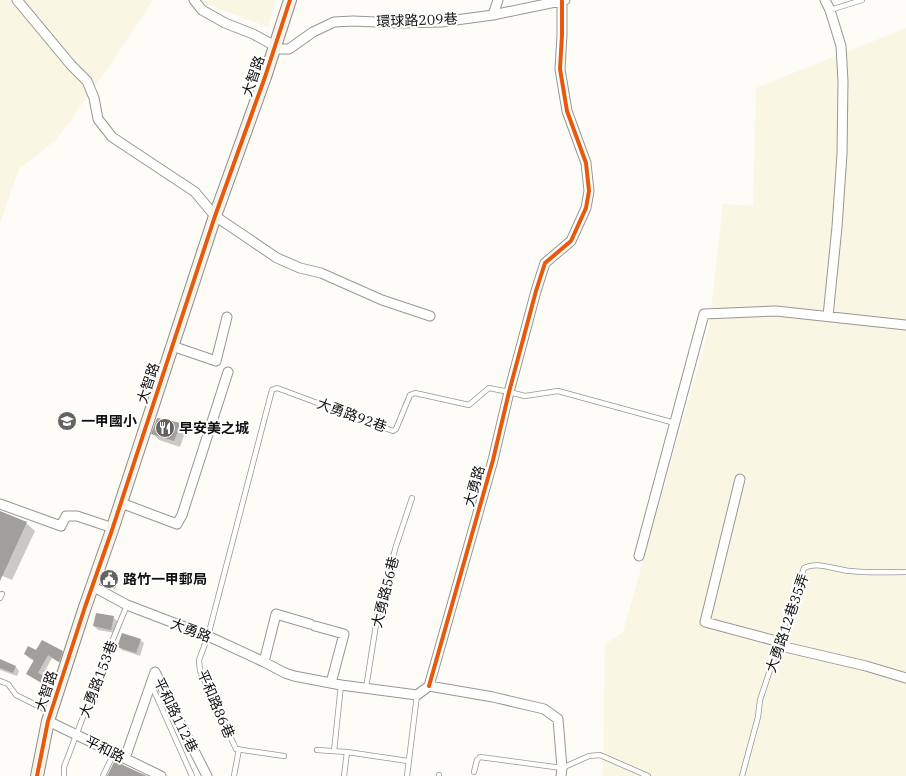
<svg xmlns="http://www.w3.org/2000/svg" width="906" height="776" font-family="'IBM Plex Serif','Noto Sans TC',serif">
	<style>
		.farmland { fill: #f9f7e4 }
		.shadow { fill: #0003 }
		.building { fill: #a19f9c }
		.lines { fill: none; stroke-linecap: round; stroke-linejoin: round }
		.lane-casing { stroke: #979795; stroke-width: 6 }
		.street-casing { stroke: #979795; stroke-width: 11 }
		.secondary-casing { stroke: #8e8d8b; stroke-width: 14 }
		.lane { stroke: #fffffe; stroke-width: 4.5 }
		.street { stroke: #fffffe; stroke-width: 9 }
		.secondary { stroke: #f6f4eb; stroke-width: 12 }
		.cycleway-casing { stroke: #fff; stroke-width: 6 }
		.cycleway { stroke: #e8590c; stroke-width: 4 }
		.labels { text-anchor: middle; dominant-baseline: central; stroke-width: 4; stroke-linejoin: round; paint-order: stroke }
		.street-label { font-size: 14px; fill: #111; stroke: #fff }
		.poi-label { font-size: 14px; font-weight: bold; fill: #111; stroke: #fff; text-anchor: start }
	</style>
	<rect width="100%" height="100%" fill="#fdfcf7"/>
	<!-- farmland -->
	<path class="farmland" d="M0 0H153L108 68 56 140 19 169 0 223Z
		M196 0H276L268 27Z
		M906 28V776H603L605 644 623 632 709 328 723 204 753 206 756 88Z"/>
	<!-- shadow -->
	<path class="shadow" d="M180 424 186 430 180 447 159 440 153 434Z
		M0 512 26 523 35 531 12 580 0 575Z
		M114 577 118 581 115 589 108 586 104 582Z
		M113 617 117 621 115 633 98 630 94 626Z
		M140 640 144 643 140 656 122 650 118 646Z
		M37 652H62L66 656 63 665 52 658 42 676 52 682 56 686 55 691 31 677 27 673 34 661 29 658 25 654Z
		M0 661 16 667 19 671 17 676 0 670Z"/>
	<!-- building -->
	<path class="building" d="M157 418 181 423 174 441 151 434Z
		M0 511 27 522 0 581Z
		M107 571 115 576 111 586 103 582Z
		M96 613 114 616 111 630 93 626Z
		M122 633 141 639 136 653 117 647Z
		M42 640 63 651 59 662 48 655 38 673 53 681 51 688 26 674 34 660 24 654 28 646 36 650Z
		M0 659 16 666 13 673 0 668Z
		M115 760 125 766 147 776H107Z"/>
	<g class="lines">
		<defs>
			<path id="lane" d="M830 10 862 0
				M0 598 2 594
				M0 681 8 684 16 695 50 712
				M151 684 192 776
				M366 688 378 612 396 546 412 498
				M317 750 347 752 408 761
				M334 751 341 685
				M284 756 236 749 200 671 199 660 208 636 272 390 277 388 393 431 396 429 410 395 415 393 469 405 489 388 509 392 525 396 558 391 675 423
				M474 772 477 760 480 757 562 768 589 756 600 755 648 776
				M439 775V776
				M64 776V767L109 649 127 605
				M103 776 114 753
				M234 776 239 749
				M344 776 347 752
				M407 776 417 695
				M742 776 758 717 760 700 804 568C819 561 835 570 850 571 868 573 887 572 906 572"/>
			<path id="street" d="M17 0 71 65 87 81 94 98 98 119 112 137 195 192 215 216 249 239 277 258 300 268 321 273 382 300 430 316
				M194 0 202 10 225 23 253 34 275 46
				M825 0 830 10 841 46 843 81 842 154 837 227 828 316
				M493 15 498 0
				M274 49H289L313 32 334 22 353 21 399 23 441 22 493 15 565 0
				M172 346 216 361 227 317
				M740 479 705 622 780 642 785 647 866 666 906 678
				M121 503 177 524 182 515 228 372
				M0 504 61 526 66 516H77L113 528
				M639 556 704 314 776 311 906 325
				M92 586 127 605 208 636 264 662 285 673 294 676 341 685 417 695 429 686 493 697 544 709 558 719 562 768 561 776
				M315 626 344 634 331 683
				M264 662 276 614 310 624
				M429 686 493 460 509 392 536 291 545 263 571 241 586 208 589 191 586 163 567 111 560 69 562 35V1
				M48 721 161 776
				M125 758 155 672 179 721 207 776"/>
			<path id="secondary" d="M37 776 48 721 85 607 111 533 215 216 265 77 290 0"/>
		</defs>
		<!-- lane casing -->
		<use href="#lane" class="lane-casing"/>
		<!-- street casing -->
		<use href="#street" class="street-casing"/>
		<!-- secondary casing -->
		<use href="#secondary" class="secondary-casing"/>
		<!-- lane -->
		<use href="#lane" class="lane"/>
		<!-- street -->
		<use href="#street" class="street"/>
		<!-- secondary -->
		<use href="#secondary" class="secondary"/>
		<defs>
			<path id="cycleway" d="M429 686 493 460 509 392 536 291 545 263 571 241 586 208 589 191 586 163 567 111 560 69 562 35V1
				M37 776 48 721 85 607 111 533 215 216 265 77 290 0"/>
		</defs>
		<!-- cycleway casing -->
		<use href="#cycleway" class="cycleway-casing"/>
		<!-- cycleway -->
		<use href="#cycleway" class="cycleway"/>
	</g>
	<!-- icons -->
	<defs>
		<symbol id="school-disc" viewBox="-11 -11 22 22"><circle r="9.5" fill="#646362" stroke="#fff"/><path d="M0-5L7-2L0 1L-7-2ZM-4 1L0 2.5L4 1V4Q0 6-4 4Z" fill="#fff"/></symbol>
		<symbol id="restaurant-disc" viewBox="-11 -11 22 22"><circle r="9.5" fill="#646362" stroke="#fff"/><path d="M-5-6h1v4h1v-4h1v4h1v-4h1v5L-1.5 .5V6h-2V.5L-5-1ZM5-6V6H3V1.5H1.5Q1.5-4 5-6Z" fill="#fff"/></symbol>
		<symbol id="civic-disc" viewBox="-11 -11 22 22"><circle r="9.5" fill="#646362" stroke="#fff"/><path d="M-.6-6.5H3V-4.5H.6V-3L4-1V1h2V6H-6V1h2V-1L-.6-3ZM-1.2 2.5V6h2.4V2.5Z" fill="#fff"/></symbol>
	</defs>
	<g fill-rule="evenodd">
		<use href="#school-disc" x="56" y="410" width="22" height="22"/>
		<use href="#restaurant-disc" x="154" y="417" width="22" height="22"/>
		<use href="#civic-disc" x="98" y="568" width="22" height="22"/>
	</g>
	<g class="labels">
		<!-- street labels -->
		<g class="street-label">
			<text transform="translate(417 20) rotate(-2)">環球路209巷</text>
			<text transform="translate(253 76) rotate(-71)">大智路</text>
			<text transform="translate(148 383) rotate(-72)">大智路</text>
			<text transform="translate(352 415) rotate(20)">大勇路92巷</text>
			<text transform="translate(474 486) rotate(-74)">大勇路</text>
			<text transform="translate(385 592) rotate(-76)">大勇路56巷</text>
			<text transform="translate(787 623) rotate(-71)">大勇路12巷35弄</text>
			<text transform="translate(191 630) rotate(21)">大勇路</text>
			<text transform="translate(98 679) rotate(-69)">大勇路153巷</text>
			<text transform="translate(46 691) rotate(-72)">大智路</text>
			<text transform="translate(216 704) rotate(67)">平和路86巷</text>
			<text transform="translate(176 715) rotate(64)">平和路112巷</text>
			<text transform="translate(105 749) rotate(26)">平和路</text>
		</g>
		<!-- poi labels -->
		<g class="poi-label">
			<text x="81" y="421">一甲國小</text>
			<text x="179" y="428">早安美之城</text>
			<text x="123" y="579">路竹一甲郵局</text>
		</g>
	</g>
</svg>
